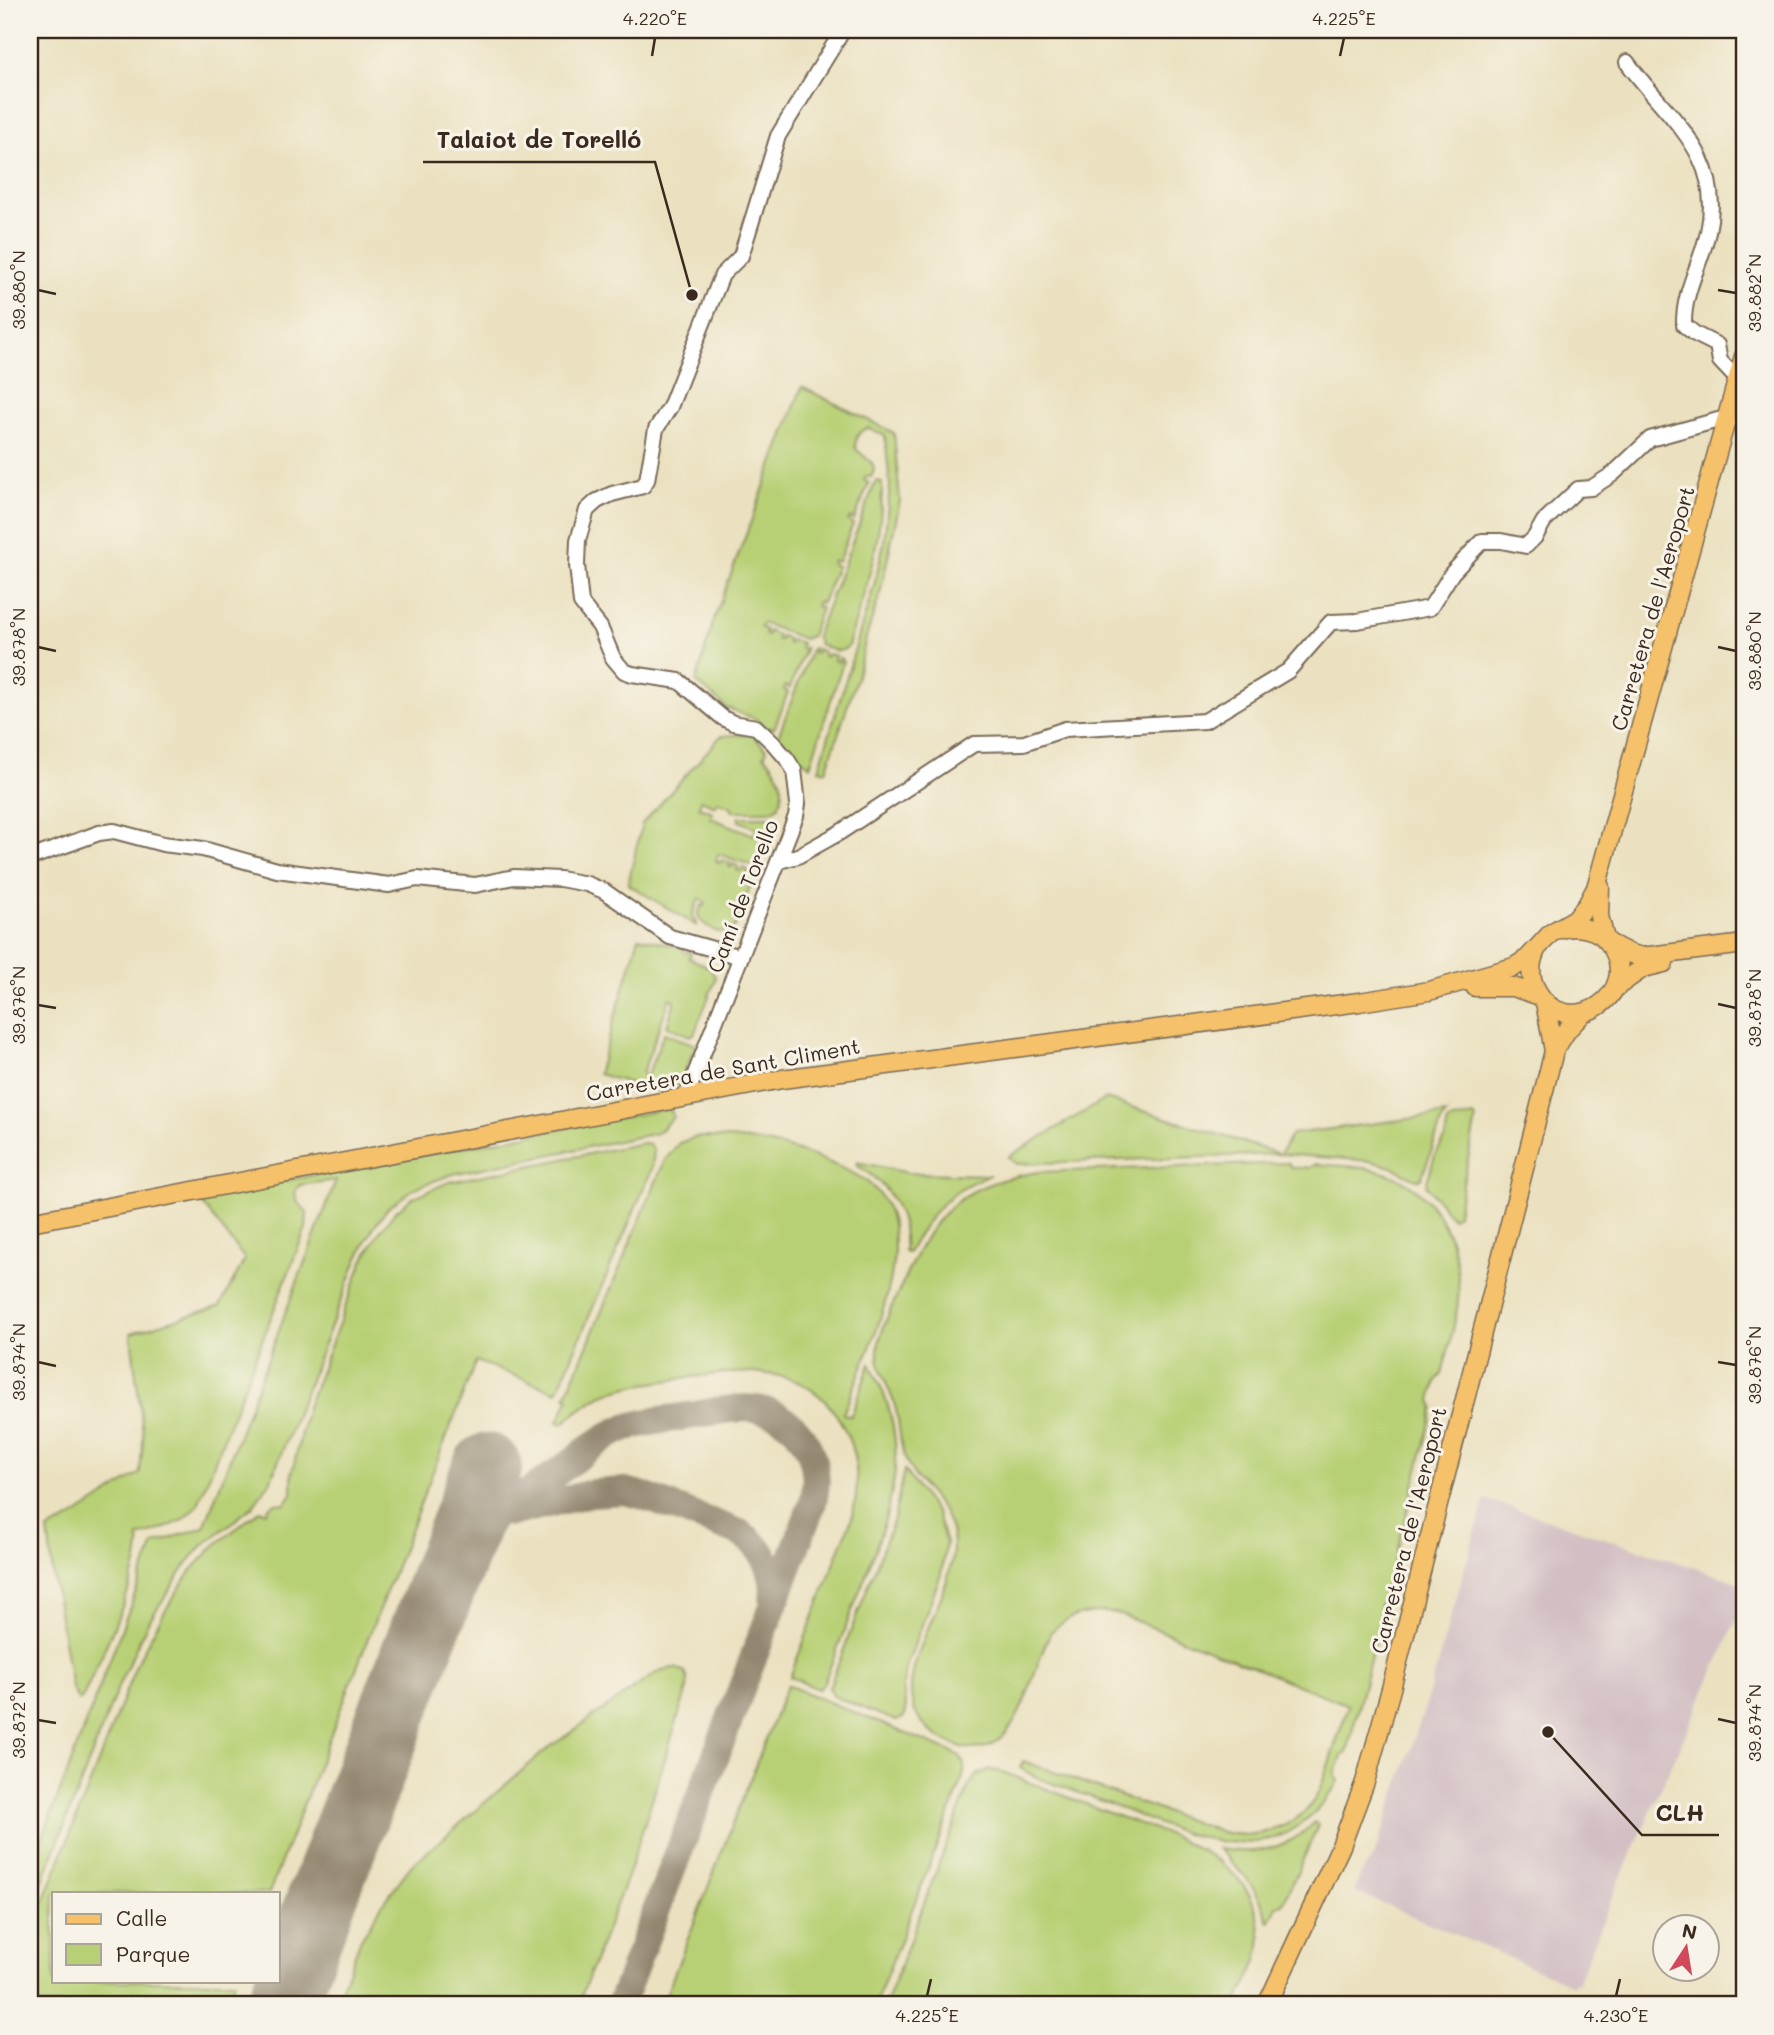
<svg xmlns="http://www.w3.org/2000/svg" width="1774" height="2035" font-family="Mali,sans-serif">
	<style>
		.industrial { fill: #d2bec3 }
		.green { fill: #b8d075; stroke: #7a7d4a; stroke-width: 2 }
		.lines { fill: none; stroke-linecap: round; stroke-linejoin: round }
		.taxiway { stroke: #93866f; stroke-width: 28 }
		.runway { stroke: #93866f; stroke-width: 70 }
		.minor-casing { stroke: #796a57; stroke-width: 18 }
		.major-casing { stroke: #796a57; stroke-width: 21 }
		.minor { stroke: #fff; stroke-width: 14 }
		.major { stroke: #f5c16b; stroke-width: 18 }
		.ticks { fill: none; stroke: #3b2a1e; stroke-width: 2.5 }
		.labels { text-anchor: middle; dominant-baseline: central; stroke-width: 6; stroke-linejoin: round; paint-order: stroke }
		.street-label { font-size: 21px; fill: #3b2a1e; stroke: #f7f3e8 }
		.leader { fill: none; stroke: #3b2a1e; stroke-width: 2.5 }
		.callout-dot { fill: #3b2a1e; stroke: #f7f3e8; stroke-width: 2.5 }
		.callout-label { font-size: 23px; text-anchor: middle; font-weight: bold; fill: #3b2a1e; stroke: #f7f3e8; stroke-width: 6; stroke-linejoin: round; paint-order: stroke }
		.neatline { fill: none; stroke: #3b2a1e; stroke-width: 2.5 }
		.ticks-label { font-size: 18px; text-anchor: middle; fill: #3b2a1e }
	</style>
	<rect width="100%" height="100%" fill="#f7f3e8"/>
	<filter id="ink" filterUnits="userSpaceOnUse"><feTurbulence type="fractalNoise" baseFrequency=".0143" numOctaves="2"/><feDisplacementMap in="SourceGraphic" scale="14" xChannelSelector="R" yChannelSelector="G"/><feConvolveMatrix kernelMatrix="1 2 1 2 8 2 1 2 1" color-interpolation-filters="sRGB"/></filter>
	<filter id="wash" filterUnits="userSpaceOnUse"><feTurbulence type="fractalNoise" baseFrequency=".00686" numOctaves="4" result="noise"/><feDisplacementMap in="SourceGraphic" scale="28" xChannelSelector="R" yChannelSelector="G"/><feGaussianBlur stdDeviation="1.57" result="paint"/><feColorMatrix in="noise" values="0 0 0 0 0 0 0 0 0 0 0 0 0 0 0 0 0 1.4 0 .05"/><feComposite in="paint" operator="in"/></filter>
	<g filter="url(#wash)">
		<rect width="100%" height="100%" fill="#ebe1c0"/>
		<!-- industrial -->
		<path class="industrial" d="M1485 1499 1744 1584V1604L1618 1884 1578 1983 1575 1981 1573 1985 1354 1891 1361 1874 1374 1856 1425 1707Z"/>
		<!-- green -->
		<path class="green" d="M802 387 894 433 900 501 880 594 866 638 856 680 826 771 819 769 875 582 884 543 890 485 885 436 869 428C858 430 854 439 856 449L873 464 874 471 871 477 866 476 864 480 869 483 854 520 850 518 848 521 853 524 838 562 833 560 832 564 837 566 822 603 818 602 816 606 821 608 811 636 804 639 762 623 760 627 766 630 765 635 767 636 769 631 778 635 777 640H780L781 636 788 639 787 643 789 644 791 640 802 643 800 648 804 649 806 647 790 688 785 686 784 690 788 692 774 729 770 727 768 730 756 719 727 708 696 682 714 619Z
			M878 481 882 483C883 539 864 593 848 646 839 656 829 648 819 644L816 637 875 483Z
			M814 648 813 652 816 653 817 649 824 652 823 656 826 657 828 654 836 656 834 660 838 662 840 658 843 662 810 766 777 739 811 650Z
			M752 734 767 750 764 755C778 770 788 787 778 807L770 811H731L732 807 717 801 715 806 701 800 699 807 713 812 711 818 754 835 757 828 739 821 740 817H770L773 822 770 838 757 867 718 854 716 861 720 863 722 860 730 863 729 867H732L733 864 738 866 737 870 740 871 742 868 748 870 747 874 753 872 754 876 735 927C723 939 709 929 699 919L698 913 702 905 704 906 706 903 699 899 692 916 697 926 628 884 642 824 721 736Z
			M639 937 684 948 683 951 686 953 689 950 691 953 689 958 709 967 716 978 694 1034 690 1036 667 1026 675 1000 670 998 642 1074 647 1076 664 1033 696 1045 680 1084 661 1092 598 1074Z
			M1106 1099 1280 1154 1292 1134 1447 1114 1443 1118 1422 1177 1418 1180 1394 1168 1371 1161 1280 1154 1016 1164 1008 1157Z
			M667 1109 672 1112 673 1117 657 1133 453 1174 415 1188 388 1208 373 1228 357 1260 270 1482 252 1507 203 1545 188 1562 147 1624 118 1687 30 1914V1870L154 1544 204 1527 336 1180 300 1185 295 1191 297 1201 307 1212 306 1228 198 1504C184 1525 161 1529 139 1537 143 1572 98 1662 83 1697L79 1701 72 1688 53 1576 48 1530 70 1519 140 1473C140 1460 144 1446 143 1434 140 1400 134 1367 131 1333L220 1306 245 1259 197 1197Z
			M1474 1116 1476 1119 1457 1214 1452 1218 1426 1185 1435 1155 1445 1139 1448 1121Z
			M696 1137C741 1136 791 1145 832 1164 846 1170 862 1176 873 1187 926 1240 865 1356 843 1414L851 1416 870 1364C914 1445 894 1500 864 1580 850 1615 837 1650 823 1685L818 1689 790 1677 851 1520C860 1490 859 1461 846 1432 812 1359 743 1370 679 1379 652 1383 625 1385 601 1396 587 1403 574 1414 562 1424L558 1422 569 1397 566 1396 665 1160 679 1143Z
			M643 1143 649 1144 654 1151 652 1169 557 1392 476 1361 269 1893H54V1981H235L226 2005H30V1937L137 1663 163 1614 189 1573 214 1546 260 1510 267 1512 269 1507 275 1503 285 1504 292 1493V1473L307 1407 363 1261 378 1234 395 1212 412 1198 449 1182Z
			M857 1162 909 1173 990 1175C949 1188 927 1217 908 1253L904 1252C907 1215 889 1183 856 1165Z
			M1289 1163 1291 1168H1309L1316 1164C1341 1166 1367 1166 1391 1175 1440 1194 1462 1251 1458 1300 1456 1325 1448 1350 1442 1374L1436 1381 1431 1401 1434 1407 1390 1579 1384 1589 1380 1607 1382 1611 1347 1753 1342 1756 1335 1775 1338 1780C1331 1796 1322 1806 1309 1817 1250 1872 1167 1826 1104 1802 1082 1793 1038 1781 1020 1768L1023 1761 1221 1832C1255 1840 1297 1829 1316 1797 1323 1783 1328 1766 1333 1751 1338 1736 1344 1720 1348 1705L1116 1613C1090 1610 1069 1614 1051 1632 1030 1669 1020 1767 959 1746 853 1710 956 1611 953 1544 951 1503 918 1491 905 1458 899 1442 900 1423 895 1406 890 1388 877 1370 878 1351 878 1335 892 1306 899 1291 932 1216 954 1185 1038 1172Z
			M904 1470 937 1514 946 1543 941 1574 906 1667 903 1686 906 1712 903 1718 896 1721 835 1697 829 1688 894 1519Z
			M674 1668 684 1671 688 1679 687 1689 631 1866 578 2005H335L360 1941 385 1900 411 1866 547 1749 640 1684 662 1670Z
			M787 1685 959 1755C969 1767 962 1781 957 1794L875 2005H662Z
			M988 1770 1000 1771C1036 1785 1073 1799 1109 1813 1172 1836 1267 1861 1260 1946 1258 1966 1244 1987 1235 2005H885L969 1786 977 1775Z
			M1315 1822 1318 1826 1283 1904 1277 1906 1270 1921H1268C1261 1891 1239 1869 1218 1849 1255 1855 1287 1850 1315 1822Z"/>
		<g class="lines">
			<!-- taxiway -->
			<path class="taxiway" d="M511 1513 592 1493 624 1491 641 1495 740 1533C764 1548 777 1572 773 1601
				M450 1563C476 1522 524 1497 563 1468 581 1455 600 1438 620 1430 640 1422 662 1420 682 1417 706 1414 733 1406 756 1409 803 1416 825 1464 812 1505L620 2005"/>
			<!-- runway -->
			<path class="runway" d="M281 2005 487 1468"/>
		</g>
	</g>
	<g filter="url(#ink)">
		<g class="lines">
			<defs>
				<path id="minor" d="M1627 62C1667 118 1725 154 1708 232 1701 264 1683 292 1684 325L1695 334 1717 345 1720 361 1738 380
					M30 858 99 833 114 831 163 844 203 849 277 870 389 885 417 879 475 885 514 877 560 879 587 884 604 891 670 937 741 957
					M779 861 798 856 839 833 974 744 1024 743 1065 729 1205 721 1288 671 1331 622 1357 621 1430 608 1452 573 1482 541H1501L1526 546 1535 537 1544 521 1578 489 1591 488 1613 474 1650 439 1729 417 1744 420
					M686 1097 796 816 798 804 794 770 787 759 773 743 756 727 733 723 723 718 679 681 632 674 624 671 613 658 600 627 581 603 577 565 578 540 587 510 597 501 612 494 643 486 647 480 656 429 670 407 722 275 741 256 778 136 843 30"/>
				<path id="major" d="M1600 887 1599 916 1605 939
					M1609 943 1628 953 1642 957 1744 944
					M1536 950C1530 963 1529 978 1537 991 1566 1044 1647 994 1609 943 1598 928 1578 925 1561 929
					M1475 987H1513L1540 996
					M1615 988 1643 968 1664 963
					M1545 1002 1554 1051
					M30 1222 782 1079 1359 1002 1429 991 1514 967 1528 958 1551 933 1575 919 1587 905 1596 888 1744 356
					M1267 2005 1341 1846 1365 1782 1391 1689 1554 1051 1567 1030 1583 1013"/>
			</defs>
			<!-- minor casing -->
			<use href="#minor" class="minor-casing"/>
			<!-- major casing -->
			<use href="#major" class="major-casing"/>
			<!-- minor -->
			<use href="#minor" class="minor"/>
			<!-- major -->
			<use href="#major" class="major"/>
		</g>
	</g>
	<!-- ticks -->
	<path class="ticks" d="M652 56 655 38M1340 56 1344 38M38 290 56 294M1718 290 1736 293M38 647 56 651M1718 647 1736 651M1718 1004 1736 1008M38 1005 56 1008M38 1362 56 1366M1718 1362 1736 1365M1718 1719 1736 1723M38 1720 56 1723M927 1996 931 1979M1616 1996 1620 1979"/>
	<g class="labels">
		<!-- street labels -->
		<g class="street-label">
			<text transform="translate(1652 608) rotate(-74)">Carretera de l'Aeroport</text>
			<text transform="translate(742 896) rotate(-69)">Camí de Torello</text>
			<text transform="translate(723 1069) rotate(-10)">Carretera de Sant Climent</text>
			<text transform="translate(1408 1530) rotate(-76)">Carretera de l'Aeroport</text>
		</g>
	</g>
	<!-- callouts -->
	<path class="leader" d="M692 295L655 162H423M1548 1732L1642 1835H1719"/>
	<g class="callout-dot">
		<circle cx="692" cy="295" r="7"/>
		<circle cx="1548" cy="1732" r="7"/>
	</g>
	<g class="callout-label">
		<text x="539" y="148">Talaiot de Torelló</text>
		<text x="1680" y="1821">CLH</text>
	</g>
	<!-- margin -->
	<rect width="1774" height="2035" fill="none" stroke="#f7f3e8" stroke-width="77"/>
	<!-- legend -->
	<rect x="52" y="1892" width="228" height="91" fill="#f7f3e8" stroke="#aca397" stroke-width="2"/>
	<rect x="66" y="1914" width="35" height="10" fill="#f5c16b" stroke="#aca397" stroke-width="2"/>
	<text x="116" y="1926" font-size="21" fill="#3b2a1e">Calle</text>
	<rect x="66" y="1944" width="35" height="21" fill="#b8d075" stroke="#aca397" stroke-width="2"/>
	<text x="116" y="1962" font-size="21" fill="#3b2a1e">Parque</text>
	<!-- north arrow -->
	<g transform="translate(1686 1948) rotate(12)"><circle r="33" fill="#f7f3e8" stroke="#aca397" stroke-width="2"/>
	<path d="M0-5L12 26L0 18L-12 26Z" fill="#d1495b"/>
	<text y="-10" font-size="19" font-weight="bold" text-anchor="middle" fill="#3b2a1e">N</text>
	</g>
	<rect x="38" y="38" width="1698" height="1958" class="neatline"/>
	<g class="ticks-label">
		<text x="655" y="25">4.220°E</text>
		<text x="1344" y="25">4.225°E</text>
		<text transform="translate(19 290) rotate(-90)" y="6">39.880°N</text>
		<text transform="translate(1755 293) rotate(-90)" y="6">39.882°N</text>
		<text transform="translate(19 647) rotate(-90)" y="6">39.878°N</text>
		<text transform="translate(1755 651) rotate(-90)" y="6">39.880°N</text>
		<text transform="translate(19 1005) rotate(-90)" y="6">39.876°N</text>
		<text transform="translate(1755 1008) rotate(-90)" y="6">39.878°N</text>
		<text transform="translate(19 1362) rotate(-90)" y="6">39.874°N</text>
		<text transform="translate(1755 1365) rotate(-90)" y="6">39.876°N</text>
		<text transform="translate(19 1720) rotate(-90)" y="6">39.872°N</text>
		<text transform="translate(1755 1723) rotate(-90)" y="6">39.874°N</text>
		<text x="927" y="2022">4.225°E</text>
		<text x="1616" y="2022">4.230°E</text>
	</g>
</svg>
